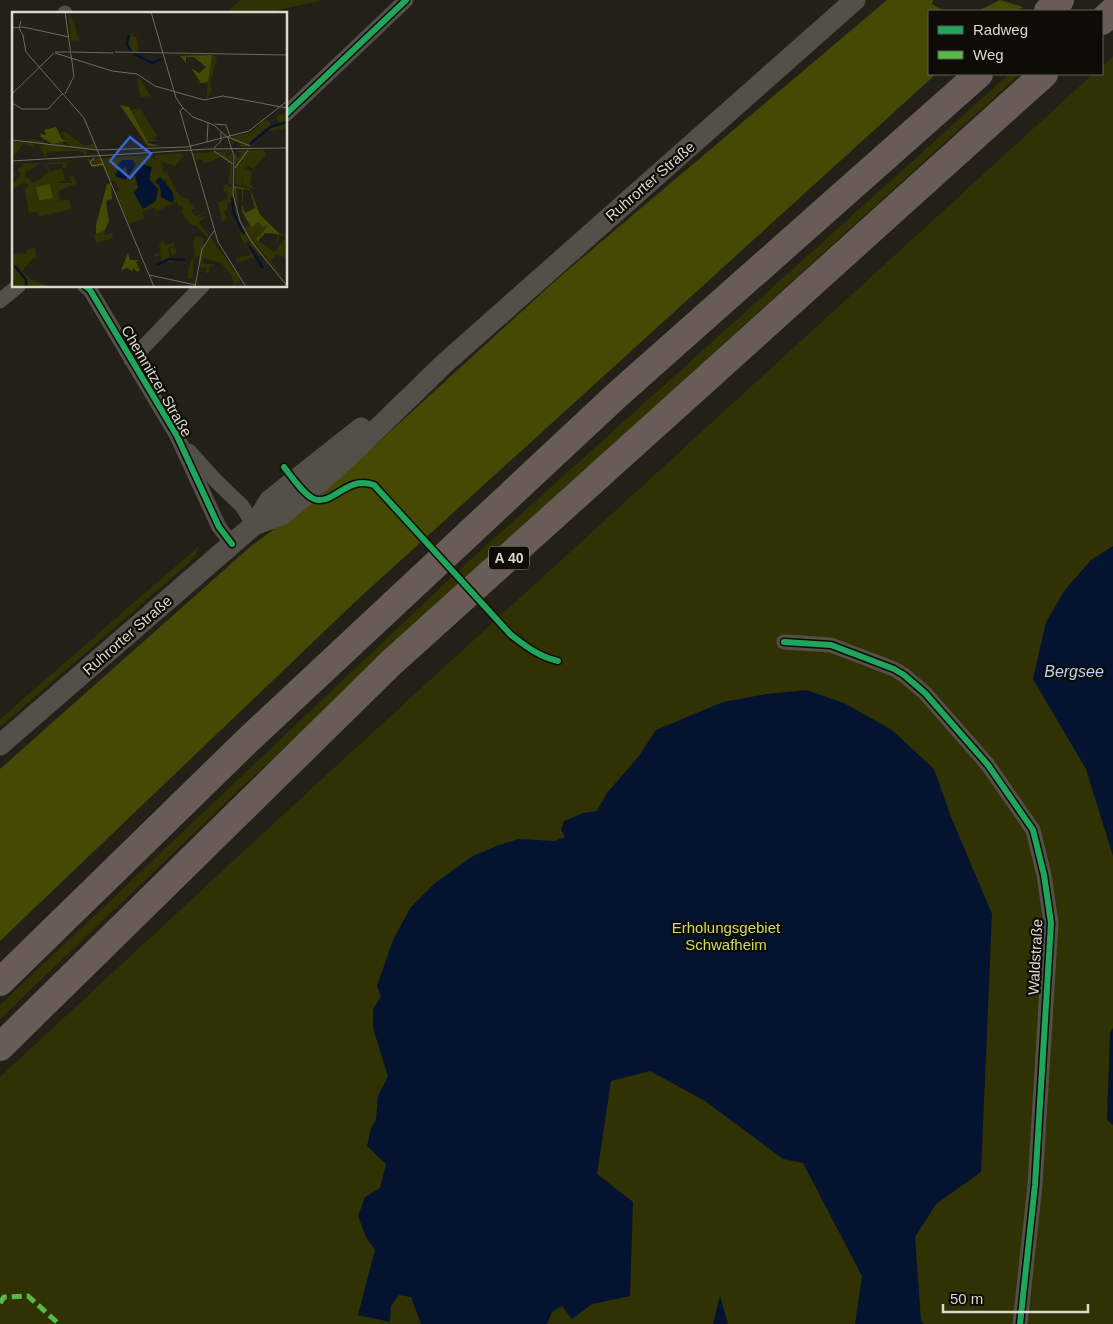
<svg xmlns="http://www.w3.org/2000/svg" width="1113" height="1324" font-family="Helvetica,sans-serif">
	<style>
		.green { fill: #303204 }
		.forest { fill: #464903 }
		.water { fill: #031330 }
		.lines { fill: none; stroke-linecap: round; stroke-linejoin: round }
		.minor { stroke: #535049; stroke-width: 15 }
		.secondary { stroke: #544f48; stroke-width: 21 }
		.motorway { stroke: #695b55; stroke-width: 28 }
		.quiet { stroke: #58b947; stroke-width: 5; stroke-dasharray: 10 5; stroke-linecap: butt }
		.cycleway-casing { stroke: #0e0c06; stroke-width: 9 }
		.cycleway { stroke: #20a55d; stroke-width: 6 }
		.labels { text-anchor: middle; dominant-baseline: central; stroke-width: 4.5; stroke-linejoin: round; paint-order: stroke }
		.shield { fill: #0e0c06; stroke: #9e9b91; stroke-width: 1 }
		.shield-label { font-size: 14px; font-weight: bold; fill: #dbd8cd }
		.street-label { font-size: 15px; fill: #dbd8cd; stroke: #0e0c06 }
		.park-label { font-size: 15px; fill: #d1db61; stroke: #0e0c06 }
		.water-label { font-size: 16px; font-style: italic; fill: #b8d4f7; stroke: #0e0c06 }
		.inset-river { fill: none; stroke: #031330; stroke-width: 2.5 }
		.inset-road { fill: none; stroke: #6d6a60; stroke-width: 1 }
		.view { fill: #3a63d6; fill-opacity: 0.15; stroke: #3a63d6; stroke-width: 2.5 }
		.inset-edge { fill: none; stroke: #dbd8cd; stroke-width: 2.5 }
	</style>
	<rect width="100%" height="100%" fill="#232017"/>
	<!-- green -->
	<path class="green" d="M240 0H323L261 14H225Z
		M1113 56V1324H0V1077L312 788 1093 74H1102V66Z
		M1009 74H1020L459 584 239 790 0 1019V1005L458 571Z
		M199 546 197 553 190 562 0 727V719Z"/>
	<!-- forest -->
	<path class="forest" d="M887 0H933L932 4 944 11H929V74H936L356 601 0 941V769L250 547 309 503 358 461 555 281Z
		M1000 0 1023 7 1017 11H978Z"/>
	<!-- water -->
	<path class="water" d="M1113 546V856L1086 769 1033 679 1046 622 1065 590 1091 560Z
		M806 690 844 703 892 730 934 769 951 817 992 914 981 1172 936 1204 915 1237 921 1321 924 1324H855L862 1276 803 1163 783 1159 705 1101 650 1071 611 1081 597 1174 633 1202 630 1296 592 1304 572 1319 562 1306 552 1312 547 1324H421L411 1297 399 1295 391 1306 390 1322 358 1315 375 1250 366 1237 358 1216 365 1197 380 1188 386 1164 367 1146 371 1128 376 1120 378 1096 388 1076 373 1028V1009L381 997 377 986 393 940 411 907 435 883 473 856 499 845 519 839 554 841 565 837 561 830 564 821 583 813 597 811 607 793 639 756 656 730 723 702 767 694Z
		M1113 1028V1125L1107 1120 1110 1033Z
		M720 1296 728 1324H713Z"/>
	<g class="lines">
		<!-- minor -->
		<path class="minor" d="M65 14V13
			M286 114 406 0
			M85 286 90 290 177 436 219 527 232 544
			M0 301 18 286
			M131 360 202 286
			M189 451 216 481 242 506 254 525
			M784 642 831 645 894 669 904 675 925 693 988 765 1033 830 1044 875 1051 923 1035 1185 1020 1324"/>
		<!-- secondary -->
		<path class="secondary" d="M254 525 281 515 307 494 351 454 446 362 855 0
			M0 745 254 525 270 500 361 428"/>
		<!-- motorway -->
		<path class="motorway" d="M1048 11 1060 0
			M1102 21 1113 11
			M0 982 248 740 617 395 979 74
			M0 1047 391 663 1044 74"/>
		<!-- quiet -->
		<path class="quiet" d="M0 1303 4 1297 28 1296 59 1324"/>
		<defs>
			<path id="cycleway" d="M286 114 406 0
				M85 286 90 290 177 436 219 527 232 544
				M284 467C291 476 304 495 314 499 334 506 346 475 374 485L511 635C526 646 539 657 558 661
				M784 642 831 645 894 669 904 675 925 693 988 765 1033 830 1044 875 1051 923 1035 1185 1020 1324"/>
		</defs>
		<!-- cycleway casing -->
		<use href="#cycleway" class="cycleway-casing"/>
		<!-- cycleway -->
		<use href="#cycleway" class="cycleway"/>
	</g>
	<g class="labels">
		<!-- shield labels -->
		<rect class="shield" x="489" y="546.5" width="40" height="23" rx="4"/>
		<g class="shield-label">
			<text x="509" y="558">A 40</text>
		</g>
		<!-- street labels -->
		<g class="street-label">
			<text transform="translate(650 181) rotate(-41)">Ruhrorter Straße</text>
			<text transform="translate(157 381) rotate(60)">Chemnitzer Straße</text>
			<text transform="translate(127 635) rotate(-41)">Ruhrorter Straße</text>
			<text transform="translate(1035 957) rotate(-87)">Waldstraße</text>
		</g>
		<!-- park labels -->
		<g class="park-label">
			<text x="726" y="927">Erholungsgebiet<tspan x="726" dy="17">Schwafheim</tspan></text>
		</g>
		<!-- water labels -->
		<g class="water-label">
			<text x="1074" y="671">Bergsee</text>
		</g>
	</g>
	<!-- overview -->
	<g transform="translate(12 12)">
		<rect width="275" height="275" fill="#232017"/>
		<path d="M56 0 62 11 67 29 59 28ZM130 21 119 23 124 25 126 32V40H121L115 34 118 22ZM200 42 205 46 198 71 200 78 194 88 196 72 176 70 196 71ZM125 67H128L140 87 136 84 128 85ZM117 95 120 98 128 96 145 124 142 128 135 127ZM275 101V116L257 119 256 116 238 134 227 135 229 132 222 129 221 134 219 125 240 120 251 109 257 108 259 114 267 111 264 104ZM49 120H53L73 134 82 131 84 137 43 135 73 138 75 143H85L35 147 27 135 32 134 23 133H30L24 131 22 130 15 131 21 132 23 136 12 131 0 146V128L8 131 21 127 40 133 49 130 57 135ZM56 139 59 144 57 139H70L73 143 37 146 35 145V141ZM251 138 254 143 247 151 241 157 235 153 233 156 240 160 238 172 243 177 231 174 230 163V174L223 172V140L226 146 230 142 223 139ZM220 139 214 142 215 145 220 140V173L216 171 219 152 209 145 192 152 191 148 182 147 181 141ZM169 141 172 144 163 154 150 150 151 158 148 154 156 167 152 159H154L167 183 177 188 178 193 181 191 183 197 179 198 183 204 194 200 185 206 196 204 187 210 227 265 229 275 226 269 223 275 219 262 209 251 191 246 190 251 203 253 197 255V261H194V255L188 256 186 244 181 247V267L175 266 179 248 183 244 181 231 183 224 192 226 191 235 196 228 199 230 185 214 179 213 170 201 171 193 166 194 165 190 143 200 144 196 130 199 133 206 117 212 103 179 107 178 103 169 98 168 90 154 81 156 75 147 138 143 145 150 142 143ZM152 166 161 181 163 188 158 190 152 185 145 171ZM66 148 54 150 55 157 50 156 51 152H36L37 160 50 156 53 168 44 171H60L57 165 62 164 64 172 46 179 48 189 57 187 59 197 27 205 25 199 17 201 13 177 17 173 12 170 0 178V172L6 166 3 163 0 166V159L7 166 9 161 5 158 13 151H33L34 152 35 158V161L33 152 29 151 14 160 13 164 21 171 36 161 35 151ZM38 172 41 186 27 189 24 175ZM213 172 220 175 226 206 256 251 251 258 255 251 240 234V239L250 252 240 245 225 251 223 246 239 243 235 236 239 231 236 229 233 233 215 198 212 199 215 207 210 210 206 190 215 188 216 179 211 180ZM220 190 230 220 227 223 215 196 216 190ZM243 196 264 219 272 223 275 218V246L264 242 259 249 275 272 239 226 229 208 226 201 233 215 238 213 232 202ZM253 220 266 223 263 235 268 223 274 225 263 240 245 229ZM92 219 93 223 100 221 101 226 84 231 82 223ZM150 228 154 234 161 230 165 242 160 244 158 237 161 235 156 236 158 248 167 249 150 250 148 242 143 245 142 242 149 241 147 234ZM23 236 25 247 22 245 10 259 20 268 38 275H0V241L15 242V238Z" fill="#303204" fill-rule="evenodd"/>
		<path d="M200 43 196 70 189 71 179 56 187 61 194 55 182 45H174V51L168 44H153ZM108 93 117 95 135 128 148 129H136L135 131 149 134H136ZM44 115 50 127 55 129 40 132 29 125 28 122 34 123 32 118ZM99 171 100 187 94 189 97 210 92 219 84 222V213L95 172ZM38 172 41 186 27 189 24 175ZM222 174 238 177 248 203 268 222 253 221 246 229 262 240 245 229V223L247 226 256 213 251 215 246 210 240 215 245 222 237 212 230 199V177L224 176 226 201ZM231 177 238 178 243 196 233 201 230 193ZM116 241 118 248H127L124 250 128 258 125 260 121 256 120 260 116 256 109 258Z" fill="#464903" fill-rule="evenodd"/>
		<path d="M110 148H121L124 153 113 168 103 164 106 158 115 161 114 154 110 158 105 154ZM128 152 140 155 137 167 146 177 144 189 131 197 122 181 126 175 122 162ZM148 165 161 181V191L149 185 148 173 143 170Z" fill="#031330"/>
		<path class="inset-river" d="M117 23 115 32 119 39M122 42 140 51 150 47M238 132 258 115 275 110M220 185 222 202 232 222M237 234 251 256M145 253 157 247 173 248M3 254 14 268V275"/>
		<path class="inset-road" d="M139 0 164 86 171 96M9 9 7 16 12 25M0 16 11 15 57 25M11 24 14 40 72 106 142 275M43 40H59M60 40 101 41M103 40 275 43M43 41 100 59 125 62 143 74 192 88 211 84 275 96M0 82 42 41M53 82 62 64 53 0M0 91 10 97H36L50 82M171 96 168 99 206 230 234 275M171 96 181 105 202 113 216 126 222 144 221 182 228 209 239 229 275 274M203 112 214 113 218 124M216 125 238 134M0 128 85 138 175 135 237 119 275 89M195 130 196 111M202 136 209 129V120M202 139 221 152M82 146 78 150 80 154 91 152M0 149 196 137 275 136M223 156 236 138M137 263 184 273M183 275 190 237 202 219"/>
		<path class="view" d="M118 125 139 142 118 166 98 149Z"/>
		<rect width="275" height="275" class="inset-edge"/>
	</g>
	<!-- legend -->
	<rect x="928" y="10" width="175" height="65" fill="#0e0c06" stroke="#605e56"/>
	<rect x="938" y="26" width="25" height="8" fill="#20a55d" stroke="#605e56"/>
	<text x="973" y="35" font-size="15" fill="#dbd8cd">Radweg</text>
	<rect x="938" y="51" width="25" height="8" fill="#58b947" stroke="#605e56"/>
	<text x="973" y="60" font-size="15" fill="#dbd8cd">Weg</text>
	<!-- scale -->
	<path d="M943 1304v8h145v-8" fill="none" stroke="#dbd8cd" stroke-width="2.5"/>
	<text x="950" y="1304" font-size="15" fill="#dbd8cd" stroke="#0e0c06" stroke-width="4" paint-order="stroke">50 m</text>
</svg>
